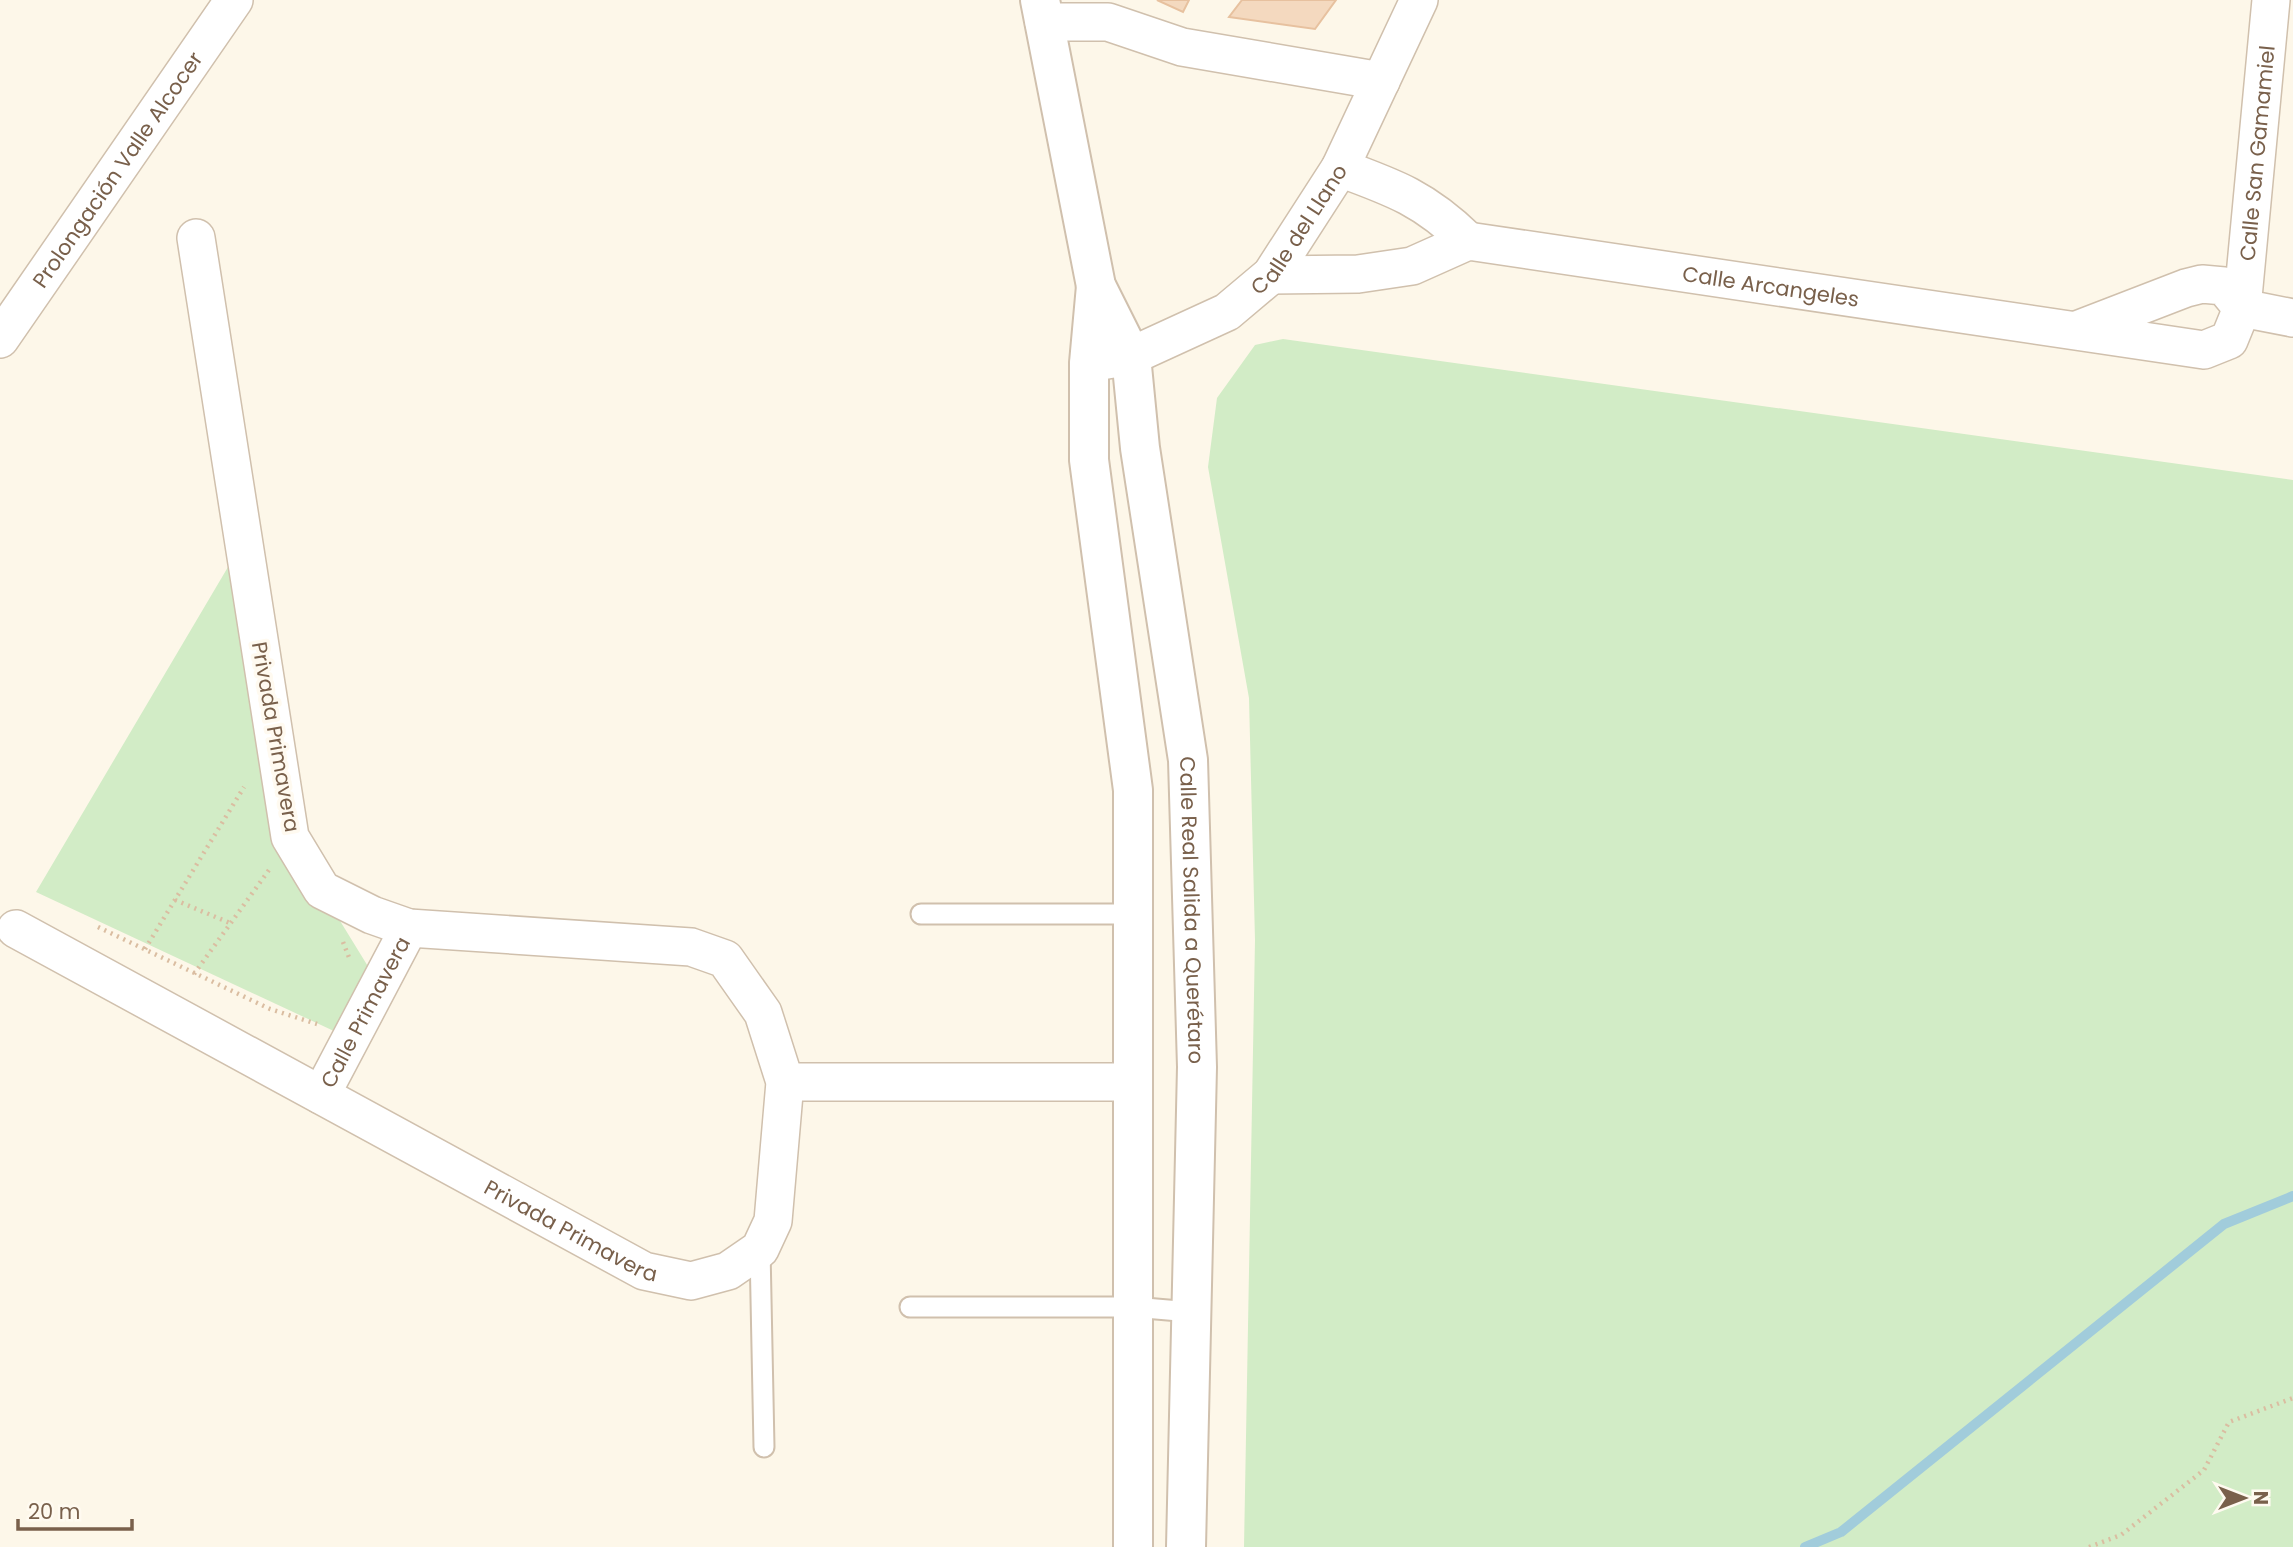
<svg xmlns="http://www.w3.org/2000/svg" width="2293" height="1547" font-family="Poppins,sans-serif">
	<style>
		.green { fill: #d2ecc6 }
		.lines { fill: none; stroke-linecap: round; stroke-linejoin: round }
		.stream { stroke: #a1ccdb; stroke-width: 10 }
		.building { fill: #f4d9bf; stroke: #e7c19f; stroke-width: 2 }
		.service-casing { stroke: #d0c0ad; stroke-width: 23 }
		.minor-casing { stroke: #d0c0ad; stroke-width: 40 }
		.tertiary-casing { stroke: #d0c0ad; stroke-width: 42 }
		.path { stroke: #dabda1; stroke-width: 4.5; stroke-dasharray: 2 5; stroke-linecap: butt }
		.service { stroke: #fff; stroke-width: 19 }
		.minor { stroke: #fff; stroke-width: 37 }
		.tertiary { stroke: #fff; stroke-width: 38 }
		.labels { text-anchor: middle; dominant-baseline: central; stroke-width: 7; stroke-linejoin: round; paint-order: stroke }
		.street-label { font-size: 21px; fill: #79604b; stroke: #fffaf0 }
	</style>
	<rect width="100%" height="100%" fill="#fdf7e9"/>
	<!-- green -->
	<path class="green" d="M1283 339 2293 480V1547H1244L1255 940 1249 698 1208 467 1217 398 1255 345Z
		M228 567 270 807 369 968 336 1032 36 892Z"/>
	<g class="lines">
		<!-- stream -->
		<path class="stream" d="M1805 1547 1841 1532 2224 1224 2293 1196"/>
	</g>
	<!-- building -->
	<path class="building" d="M1157 0H1189L1183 12Z
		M1242 0H1336L1315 29 1229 17Z"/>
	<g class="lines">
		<defs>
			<path id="service" d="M921 914H1133
				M760 1249 764 1447
				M910 1307H1133L1191 1312"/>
			<g id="minor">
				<path d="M1044 22H1108L1182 47 1381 81"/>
				<path d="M1340 168C1395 188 1425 199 1468 241"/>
				<path id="s1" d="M1271 275 1358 274 1412 266 1468 241 2204 350 2229 340 2242 308 2271 0"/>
				<path d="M2077 330 2186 288 2202 284 2224 286 2242 308 2293 318"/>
				<path id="s2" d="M0 339 234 0"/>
				<path id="s3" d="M1089 363 1131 356 1227 312 1271 275 1340 168 1419 0"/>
				<path id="s4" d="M16 929 644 1271 691 1281 728 1271 760 1249 773 1221 785 1082 763 1013 725 959 691 947 409 928 372 915 322 890 290 837 196 238"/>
				<path d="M785 1082H1133"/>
				<path id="s5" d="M321 1095 409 928"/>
			</g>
			<g id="tertiary">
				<path id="s6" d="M1040 0 1096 286 1131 356 1140 448 1188 760 1197 1067 1186 1547"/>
				<path d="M1096 286 1089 363V460L1133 790V1547"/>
			</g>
		</defs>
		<!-- service casing -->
		<use href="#service" class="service-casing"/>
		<!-- minor casing -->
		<use href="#minor" class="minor-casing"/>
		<!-- tertiary casing -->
		<use href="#tertiary" class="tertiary-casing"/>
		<!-- path -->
		<path class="path" d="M175 900 230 923
			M98 927 270 1009 317 1024
			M343 942 350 960
			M145 949 244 787
			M194 974 269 870
			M2089 1547 2121 1535 2204 1470 2229 1422 2293 1398"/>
		<!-- service -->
		<use href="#service" class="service"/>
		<!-- minor -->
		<use href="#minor" class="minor"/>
		<!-- tertiary -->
		<use href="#tertiary" class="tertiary"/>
	</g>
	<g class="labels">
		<!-- street labels -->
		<g class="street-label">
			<text stroke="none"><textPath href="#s1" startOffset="1164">Calle San Gamamiel</textPath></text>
			<text stroke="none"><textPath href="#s2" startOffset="206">Prolongación Valle Alcocer</textPath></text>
			<text stroke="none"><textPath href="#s3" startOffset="259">Calle del Llano</textPath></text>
			<text stroke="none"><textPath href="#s1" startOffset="509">Calle Arcangeles</textPath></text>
			<text transform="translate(276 737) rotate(80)">Privada Primavera</text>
			<text stroke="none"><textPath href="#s6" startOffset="928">Calle Real Salida a Querétaro</textPath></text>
			<text stroke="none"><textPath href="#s5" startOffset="94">Calle Primavera</textPath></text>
			<text stroke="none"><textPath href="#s4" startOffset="632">Privada Primavera</textPath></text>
		</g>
	</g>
	<!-- north arrow -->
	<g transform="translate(2244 1498) rotate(90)" stroke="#fffaf0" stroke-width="5" paint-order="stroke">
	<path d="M0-5L12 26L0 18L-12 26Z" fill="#79604b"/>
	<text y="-10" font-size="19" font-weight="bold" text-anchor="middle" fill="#79604b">N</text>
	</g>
	<!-- scale -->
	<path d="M18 1519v10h114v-10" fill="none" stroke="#79604b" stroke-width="3.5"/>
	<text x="28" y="1519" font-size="21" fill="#79604b" stroke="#fffaf0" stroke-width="5" paint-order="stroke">20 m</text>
</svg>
